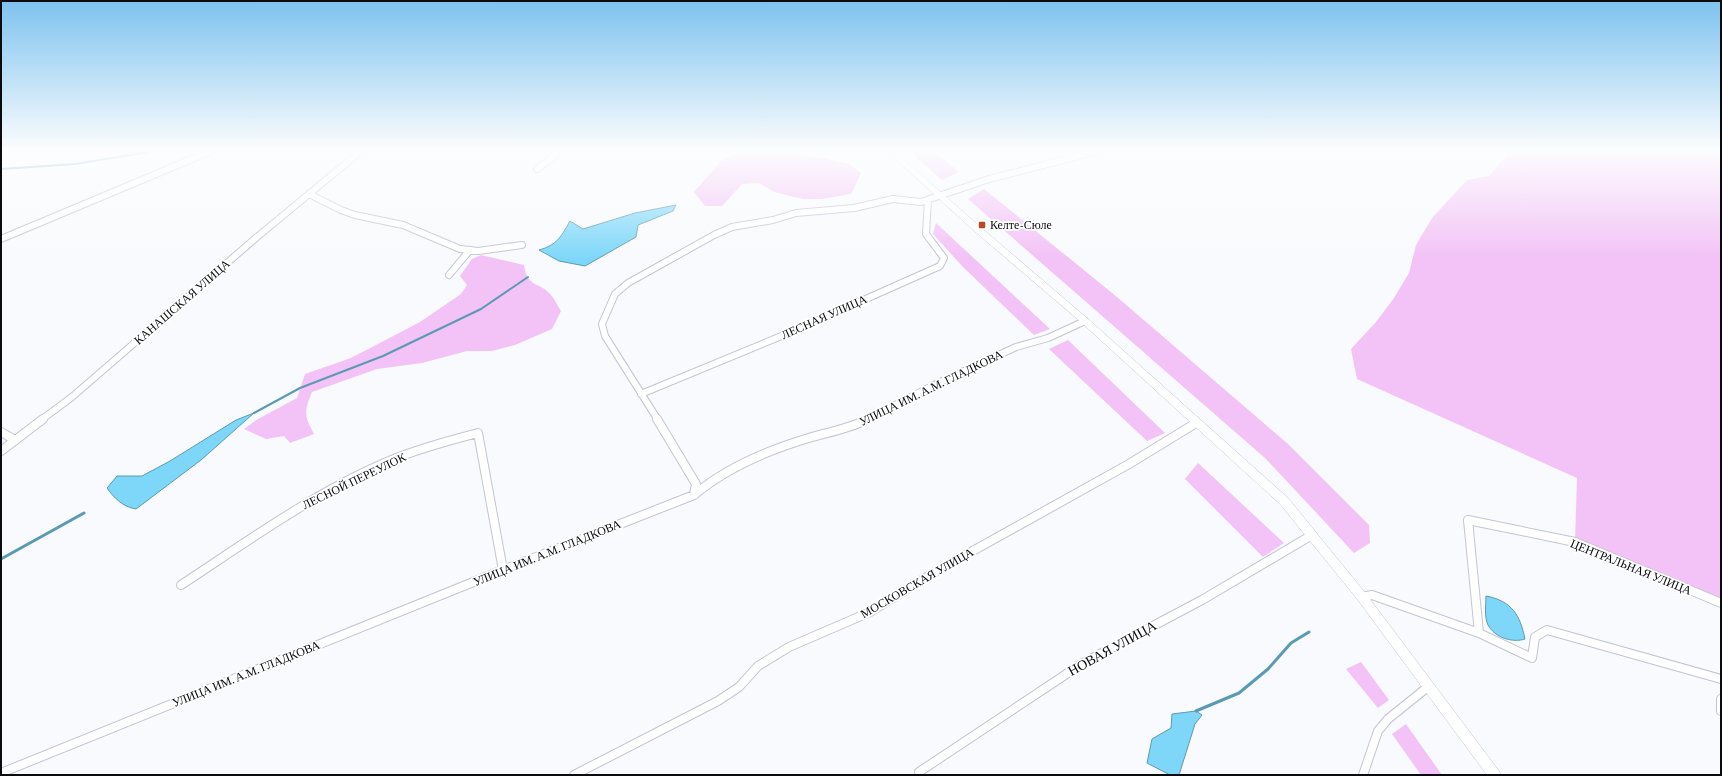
<svg xmlns="http://www.w3.org/2000/svg" width="1722" height="776" font-family="'Crimson Pro',serif">
	<style>
		.green { fill: #f3c2f6 }
		.water { fill: #7ed7f9; stroke: #5b9ab3 }
		.lines { fill: none; stroke-linecap: round; stroke-linejoin: round }
		.stream-far1 { stroke: #5b9ab3; stroke-width: 2 }
		.stream { stroke: #5b9ab3; stroke-width: 3 }
		.minor-far1-casing { stroke: #c2c5d2; stroke-width: 8 }
		.minor-casing { stroke: #c2c5d2; stroke-width: 10 }
		.tertiary-casing { stroke: #c2c5d2; stroke-width: 1 }
		.minor-far1 { stroke: #fff; stroke-width: 6 }
		.minor { stroke: #fff; stroke-width: 8 }
		.tertiary { fill: #fff; fill-rule: evenodd }
		.poi-dot { fill: #b34b27; stroke: #fff; stroke-width: 1.5 }
		.labels { text-anchor: middle; dominant-baseline: central; stroke-width: 3.5; stroke-linejoin: round; paint-order: stroke }
		.poi-label { font-size: 12px; fill: #0a0b0f; stroke: #fff; text-anchor: start }
		.street-label { font-size: 12px; fill: #0a0b0f; stroke: #fff }
		.near-street-label { font-size: 14px; fill: #0a0b0f; stroke: #fff }
	</style>
	<rect width="100%" height="100%" fill="#f9fafd"/>
	<!-- green -->
	<path class="green" d="M745 151H796L795 153 847 163 861 173 851 194 822 199H803L774 192 759 183 742 184 722 206H705L694 192 723 159Z
		M909 151H933L959 172 942 180Z
		M1510 151H1721V603L1575 542 1577 478 1357 379 1351 349 1376 322 1394 298 1409 273 1416 245 1432 218 1467 180 1489 176Z
		M984 189 1117 297 1288 444 1369 525 1370 543 1354 553 1265 458 968 199Z
		M936 223 1050 329 1034 335 963 267 933 234Z
		M481 255 524 265C527 288 540 282 550 294 555 299 557 305 561 311L552 329 515 345 492 351H467L422 363 377 369 312 392C304 412 304 415 314 434L290 443 284 436 266 439 244 429 258 419 297 398 305 374 351 358 420 322 461 294 467 285 460 276 472 259Z
		M1068 340 1165 433 1147 441 1049 349Z
		M1198 463 1284 543 1263 557 1185 479Z
		M1361 662 1389 700 1378 708 1346 669Z
		M1406 724 1442 775H1421L1392 734Z"/>
	<!-- water -->
	<path class="water" d="M676 205 673 211 638 225 636 237 585 266 559 261 539 250C557 245 561 237 570 221L583 229 635 213Z
		M254 413 201 460 136 509C123 507 114 498 107 488L117 476H142L170 461 236 420Z
		M1486 596C1512 601 1520 615 1525 639 1513 643 1495 638 1488 625 1484 617 1486 605 1486 596Z
		M1196 711 1202 715 1195 724 1179 775H1170L1147 763 1152 739 1171 728 1172 714Z"/>
	<g class="lines">
		<!-- stream-far1 -->
		<path class="stream-far1" d="M1 169 75 164 148 152
			M254 413 300 388 383 356 481 309 528 277"/>
		<!-- stream -->
		<path class="stream" d="M1 559 84 513
			M1196 711 1239 693 1268 669 1291 643 1309 632"/>
		<defs>
			<path id="minor-far1" d="M537 169 561 151
				M309 194 341 210 355 215 403 225 460 249 478 251 522 245
				M1 239 211 151
				M449 275 470 250
				M641 394 796 330 940 266 944 258 926 234 928 200
				M41 420 72 397 257 237 361 151
				M658 420 605 336 602 324 615 294 628 283 714 235 732 227 773 220 796 213 854 208 893 199 921 202 989 179 1098 151
				M866 420 934 385 1016 347 1048 338 1085 321"/>
			<path id="minor" d="M657 419 696 484 694 495
				M1 432 15 440
				M1 451 43 419
				M181 585C251 539 321 488 399 457 425 447 451 440 478 433L503 570
				M1362 597 1372 595 1479 633 1468 520 1575 542 1721 603
				M1479 633 1532 658 1535 637 1547 630 1721 679
				M1721 699V711
				M919 772 1083 663 1202 600 1312 535
				M1 773 503 570 694 495C727 467 771 449 812 437 830 432 851 428 868 419
				M574 775 718 701 739 687 758 666 789 647 870 612 935 572 1129 464 1196 423
				M1363 775 1378 731 1388 719 1429 686"/>
			<path id="tertiary" d="M887 151H894L978 225 1088 319 1288 498 1366 594 1499 771 1501 775H1487L1358 600 1280 504 1082 323 972 229Z"/>
		</defs>
		<!-- minor-far1 casing -->
		<use href="#minor-far1" class="minor-far1-casing"/>
		<!-- minor casing -->
		<use href="#minor" class="minor-casing"/>
		<!-- tertiary casing -->
		<use href="#tertiary" class="tertiary-casing"/>
		<!-- minor-far1 -->
		<use href="#minor-far1" class="minor-far1"/>
		<!-- minor -->
		<use href="#minor" class="minor"/>
		<!-- tertiary -->
		<use href="#tertiary" class="tertiary"/>
	</g>
	<!-- sky -->
	<linearGradient id="sky" x2="0" y2="1"><stop stop-color="#7dc2ef"/><stop offset="0.58" stop-color="#fcfdfe"/><stop offset="1" stop-color="#fcfdfe" stop-opacity="0"/></linearGradient>
	<rect width="1722" height="259" fill="url(#sky)"/>
	<!-- markers -->
	<rect class="poi-dot" x="978" y="221" width="8" height="8" rx="2"/>
	<g class="labels">
		<!-- poi labels -->
		<g class="poi-label">
			<text x="990" y="225">Келте-Сюле</text>
		</g>
		<!-- street labels -->
		<g class="street-label">
			<text transform="translate(182 302) rotate(-41)">КАНАШСКАЯ УЛИЦА</text>
			<text transform="translate(824 317) rotate(-24)">ЛЕСНАЯ УЛИЦА</text>
			<text transform="translate(931 388) rotate(-26)">УЛИЦА ИМ. А.М. ГЛАДКОВА</text>
			<text transform="translate(354 481) rotate(-26)">ЛЕСНОЙ ПЕРЕУЛОК</text>
			<text transform="translate(547 553) rotate(-22)">УЛИЦА ИМ. А.М. ГЛАДКОВА</text>
			<text transform="translate(1631 567) rotate(22)">ЦЕНТРАЛЬНАЯ УЛИЦА</text>
			<text transform="translate(917 583) rotate(-30)">МОСКОВСКАЯ УЛИЦА</text>
			<text transform="translate(246 674) rotate(-22)">УЛИЦА ИМ. А.М. ГЛАДКОВА</text>
		</g>
		<!-- near-street labels -->
		<g class="near-street-label">
			<text transform="translate(1112 648) rotate(-29)">НОВАЯ УЛИЦА</text>
		</g>
	</g>
	<!-- border -->
	<rect width="1722" height="776" fill="none" stroke="#0a0b0f" stroke-width="4"/>
</svg>
